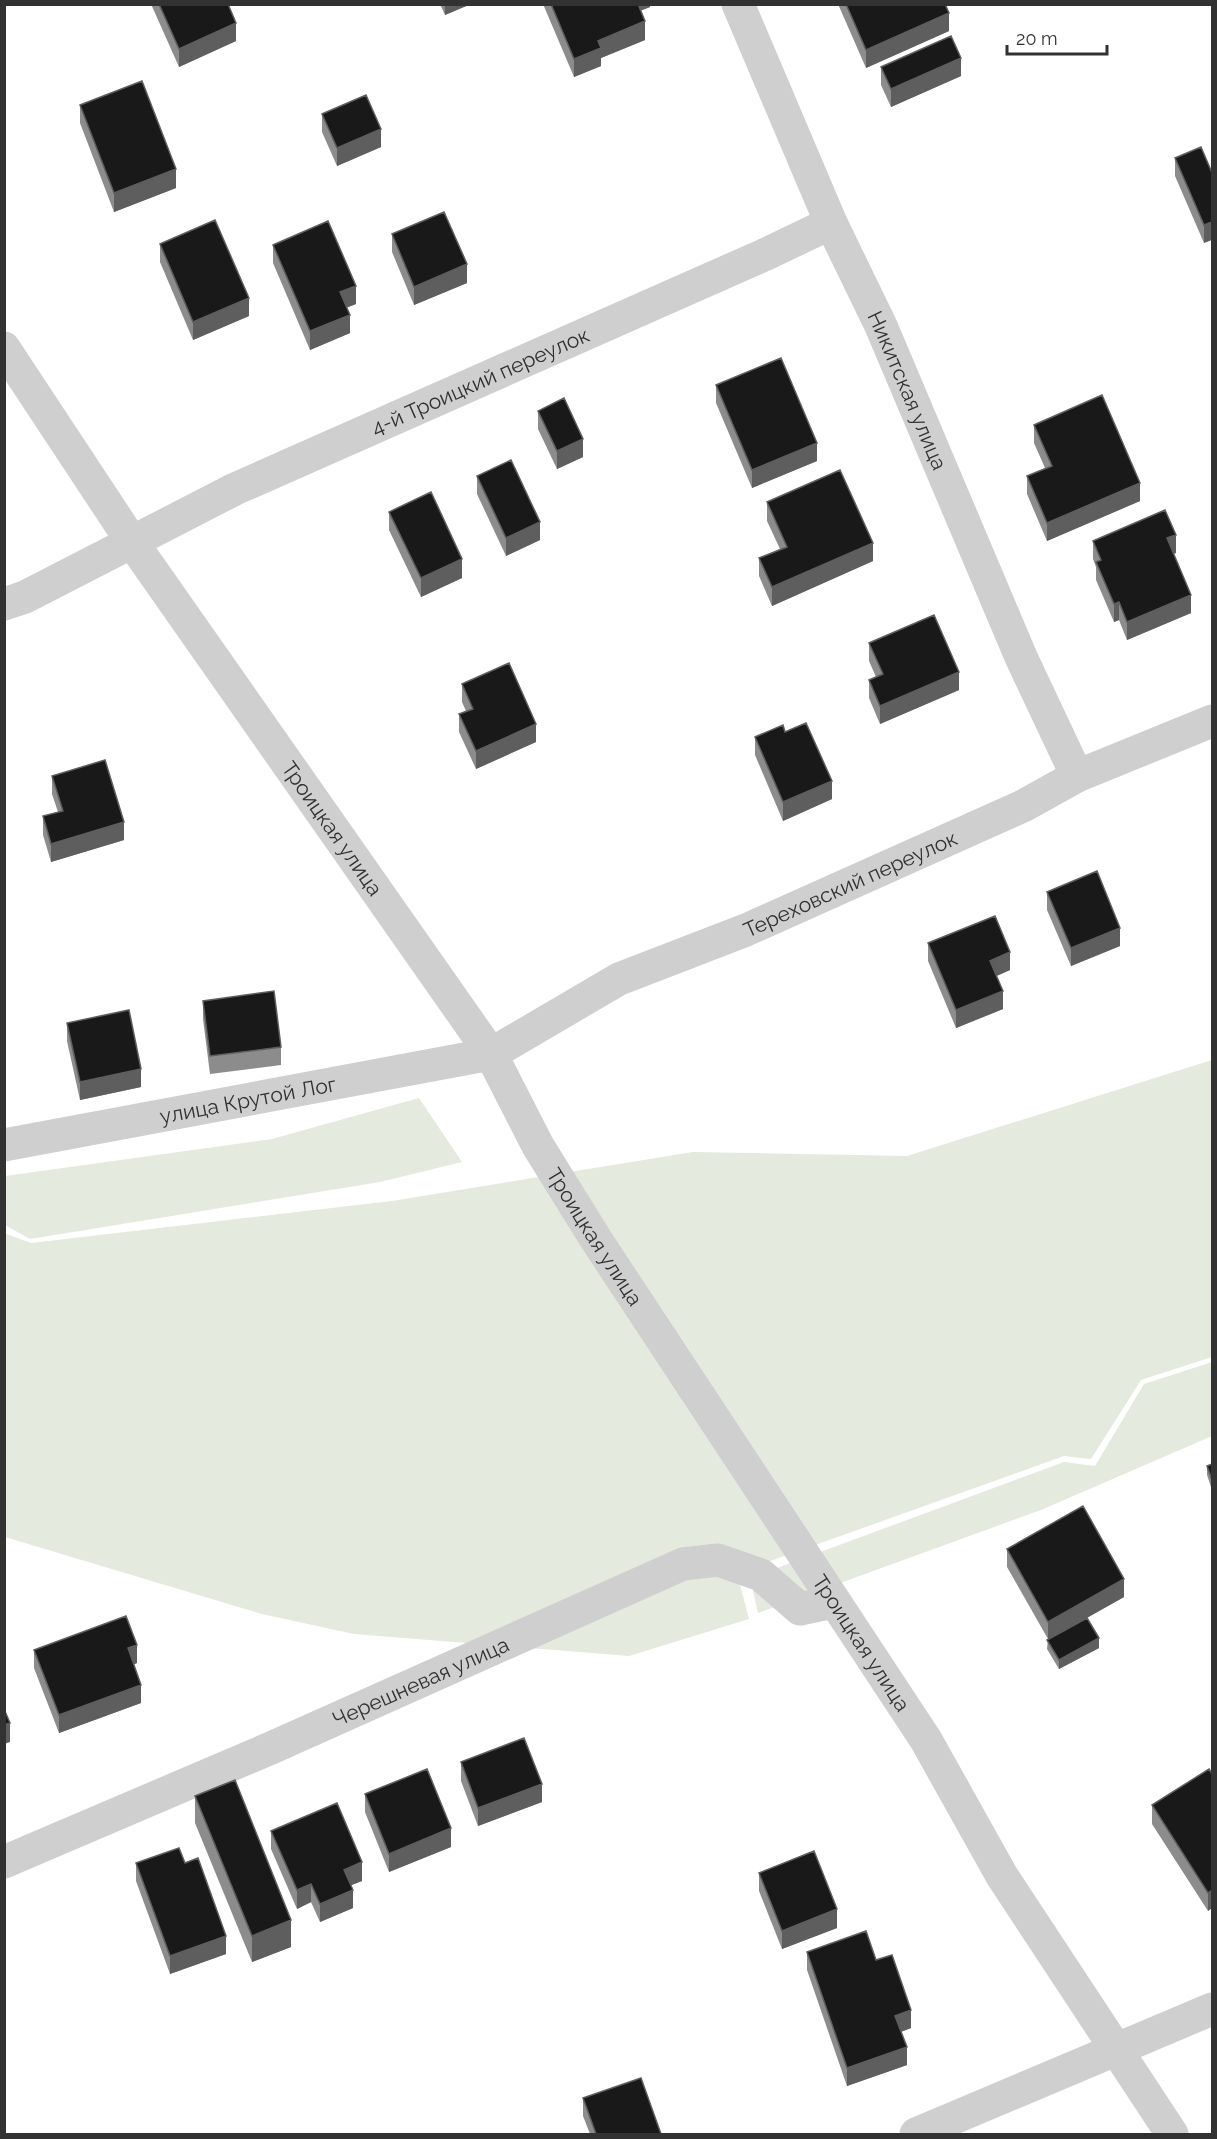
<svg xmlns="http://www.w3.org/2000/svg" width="1217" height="2139" font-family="Raleway,sans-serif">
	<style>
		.green { fill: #e4eade }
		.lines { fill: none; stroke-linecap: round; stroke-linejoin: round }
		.minor { stroke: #cfcfcf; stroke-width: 33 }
		.wall { fill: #8c8c8c }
		.shaded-wall { fill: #5e5e5e }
		.building { fill: #191919; stroke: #5e5e5e; stroke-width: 1.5 }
		.labels { text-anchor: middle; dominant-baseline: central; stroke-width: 6; stroke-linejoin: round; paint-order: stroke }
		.street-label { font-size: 21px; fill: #323232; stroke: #fff }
	</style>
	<rect width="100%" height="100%" fill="#fff"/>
	<!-- green -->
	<path class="green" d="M1212 1060V1357L1141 1380 1091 1459 1064 1456 737 1573 749 1619 629 1656 354 1634 262 1614 5 1537 4 1233 31 1243 392 1201 693 1152 907 1156Z
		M419 1098 462 1162 380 1182 30 1239 5 1225V1176L272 1139Z
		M1212 1362V1436L1041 1510 758 1613 750 1578 1064 1462 1095 1466 1144 1384Z"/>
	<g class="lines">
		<!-- minor -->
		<g class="minor">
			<path id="s1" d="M738 4 831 223 881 326 1021 657 1077 776"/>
			<path id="s2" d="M4 348 132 542 491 1054 538 1146 597 1241 926 1740 1002 1876 1172 2134"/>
			<path id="s3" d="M4 604 25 597 235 489 764 255 831 223"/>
			<path id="s4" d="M4 1145 491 1054 619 979 746 930 1023 806 1077 776 1212 721"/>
			<path id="s5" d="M4 1862 271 1748 683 1564 718 1560 761 1575 800 1609 833 1602"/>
			<path d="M916 2134 1212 2009"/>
		</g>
	</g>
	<!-- wall -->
	<path class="wall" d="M151 4H228L236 41 179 67Z
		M440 4H471L445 15Z
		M543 4H650V7L640 11 645 40 601 58V66L574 77Z
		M838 4H945L949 31 866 68Z
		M881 67 961 76 891 107 881 85Z
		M80 105 176 188 114 212 80 123Z
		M322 114 381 147 337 166 322 132Z
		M1175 158 1212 173 1204 243 1175 176Z
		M392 234 467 283 414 305 392 252Z
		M160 244 249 316 193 340 160 262Z
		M273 245 356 304 346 308 350 333 310 350 273 263Z
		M716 385 817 461 752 488 716 403Z
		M538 411 583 457 557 469 538 429Z
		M1034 425 1140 501 1047 541 1027 494V476L1045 468 1034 443Z
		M477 476 540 540 506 556 477 494Z
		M767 502 873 561 772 606 759 576V558L780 549 767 521Z
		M389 512 462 578 421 597 389 530Z
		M1093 541 1176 553 1173 554 1191 613 1127 640 1119 620 1114 622 1096 580V567L1093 559Z
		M869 643 959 690 880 724 869 698V680L876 677 869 661Z
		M462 684 536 742 476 769 459 732V714L466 711 462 702Z
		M785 732 832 799 783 821 755 755V737Z
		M52 776 124 840 51 862 43 835V816L58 812 52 794Z
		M1047 892 1120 946 1071 966 1047 910Z
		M928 943 1010 970 996 976 1003 1009 956 1028 928 961Z
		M203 1001 281 1047V1065L210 1074 203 1019Z
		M67 1023 141 1087 80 1100 67 1041Z
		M1212 1464V1490L1207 1475V1466Z
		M1007 1549 1124 1597 1086 1618 1099 1648 1059 1669 1047 1649 1048 1639 1007 1567Z
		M34 1650 137 1663 134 1664 141 1703 59 1733 34 1668Z
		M461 1762 542 1802 478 1826 461 1781Z
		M1212 1774V1908L1208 1911 1152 1824V1805Z
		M365 1794 451 1847 389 1872 365 1812Z
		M195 1796 291 1947 252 1962 195 1823Z
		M271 1831 362 1881 351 1885 353 1908 320 1922 311 1902 297 1909 271 1849Z
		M136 1863H185L226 1954 170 1974 136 1881Z
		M759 1873 837 1928 782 1949 759 1891Z
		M807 1952 876 1960 911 2028 901 2032 907 2065 847 2086 807 1970Z
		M583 2098 661 2134H590L583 2116Z"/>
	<!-- shaded-wall -->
	<path class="shaded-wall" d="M445 4H471L445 15Z
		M634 4H650V7L634 13Z
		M949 13V31L866 68V50Z
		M645 21V40L601 58V66L574 77V59L598 41Z
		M236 23V41L179 67V49Z
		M961 58V76L891 107V89Z
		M381 129V147L337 166V148Z
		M176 169V188L114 212V193Z
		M1212 222V240L1204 243V225Z
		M467 264V283L414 305V287Z
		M356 286V304L340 310V292Z
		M249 298V316L193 340V322Z
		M350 315V333L310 350V331Z
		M583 439V457L557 469V451Z
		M817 443V461L752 488V470Z
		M1140 483V501L1047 541V523Z
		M540 522V540L506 556V538Z
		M1176 535V553L1167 556V538Z
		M873 543V561L772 606V587Z
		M462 559V578L421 597V578Z
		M1191 595V613L1127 640V622Z
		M1119 602V620L1114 622V604Z
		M959 672V690L880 724V706Z
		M536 724V742L476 769V751Z
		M832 781V799L783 821V802Z
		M124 822V840L51 862V844Z
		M1120 928V946L1071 966V948Z
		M1010 952V970L990 979V961Z
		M1003 991V1009L956 1028V1010Z
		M141 1069V1087L80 1100V1082Z
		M1124 1579V1597L1048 1640V1622Z
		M1099 1638V1648L1059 1669V1660Z
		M137 1645V1663L128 1667V1648Z
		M141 1685V1703L59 1733V1715Z
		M10 1723V1742L4 1744V1725Z
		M542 1784V1802L478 1826V1808Z
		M451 1828V1847L389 1872V1854Z
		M362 1862V1881L344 1888V1870Z
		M311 1884V1902L297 1909V1890Z
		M353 1890V1908L320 1922V1904Z
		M1212 1890V1908L1208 1911V1893Z
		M837 1909V1928L782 1949V1931Z
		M291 1920V1947L252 1962V1936Z
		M226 1936V1954L170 1974V1956Z
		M911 2010V2028L895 2034V2016Z
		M907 2047V2065L847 2086V2068Z"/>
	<!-- building -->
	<path class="building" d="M159 4H228L236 23 179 49Z
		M551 4H638L645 21 598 41 601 48 574 59Z
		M846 4H945L949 13 866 50Z
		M951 36 961 58 891 89 881 67Z
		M142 81 176 169 114 193 80 105Z
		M366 95 381 129 337 148 322 114Z
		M1201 147 1212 173V222L1204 225 1175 158Z
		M444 212 467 264 414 287 392 234Z
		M215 220 249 298 193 322 160 244Z
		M328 221 356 286 340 292 350 315 310 331 273 245Z
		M781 358 817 443 752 470 716 385Z
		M1102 395 1140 483 1047 523 1027 476 1052 466 1034 425Z
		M564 398 583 439 557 451 538 411Z
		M511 460 540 522 506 538 477 476Z
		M840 470 873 543 772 587 759 558 787 547 767 502Z
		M431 492 462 559 421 578 389 512Z
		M1165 510 1176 535 1167 538 1191 595 1127 622 1119 602 1114 604 1096 562 1101 560 1093 541Z
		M934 615 959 672 880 706 869 680 883 674 869 643Z
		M509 663 536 724 476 751 459 714 473 709 462 684Z
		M806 723 832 781 783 802 755 737 783 725 785 732Z
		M105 760 124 822 51 844 43 816 63 811 52 776Z
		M1097 871 1120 928 1071 948 1047 892Z
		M995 916 1010 952 990 961 1003 991 956 1010 928 943Z
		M274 991 281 1047 210 1056 203 1001Z
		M129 1010 141 1069 80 1082 67 1023Z
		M1212 1464V1480L1207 1466Z
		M1083 1506 1124 1579 1048 1622 1007 1549Z
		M126 1616 137 1645 128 1648 141 1685 59 1715 34 1650Z
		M1087 1618 1099 1638 1059 1660 1047 1640Z
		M4 1709 10 1723 4 1725Z
		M524 1738 542 1784 478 1808 461 1762Z
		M427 1769 451 1828 389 1854 365 1794Z
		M1209 1769 1212 1774V1890L1208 1893 1152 1805Z
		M235 1780 291 1920 252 1936 195 1796Z
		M337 1803 362 1862 344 1870 353 1890 320 1904 311 1884 297 1890 271 1831Z
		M179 1848 185 1863 198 1858 226 1936 170 1956 136 1863Z
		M814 1851 837 1909 782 1931 759 1873Z
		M866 1931 876 1960 892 1955 911 2010 895 2016 907 2047 847 2068 807 1952Z
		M641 2078 661 2134H596L583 2098Z"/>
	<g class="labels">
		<!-- street labels -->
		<g class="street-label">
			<text stroke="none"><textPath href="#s3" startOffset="526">4-й Троицкий переулок</textPath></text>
			<text stroke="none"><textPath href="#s1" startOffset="422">Никитская улица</textPath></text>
			<text stroke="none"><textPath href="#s2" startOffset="582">Троицкая улица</textPath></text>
			<text stroke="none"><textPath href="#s4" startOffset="894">Тереховский переулок</textPath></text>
			<text stroke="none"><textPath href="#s4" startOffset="248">улица Крутой Лог</textPath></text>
			<text stroke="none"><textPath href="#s2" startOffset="1068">Троицкая улица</textPath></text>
			<text stroke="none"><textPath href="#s2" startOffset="1554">Троицкая улица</textPath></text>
			<text stroke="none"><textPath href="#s5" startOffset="454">Черешневая улица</textPath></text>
		</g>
	</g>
	<!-- border -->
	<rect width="1217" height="2139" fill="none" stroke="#323232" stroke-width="12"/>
	<!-- scale -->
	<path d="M1007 45v9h100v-9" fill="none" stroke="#323232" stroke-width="3"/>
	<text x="1016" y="45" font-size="18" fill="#323232" stroke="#ffffff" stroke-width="4.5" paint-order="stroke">20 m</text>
</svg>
